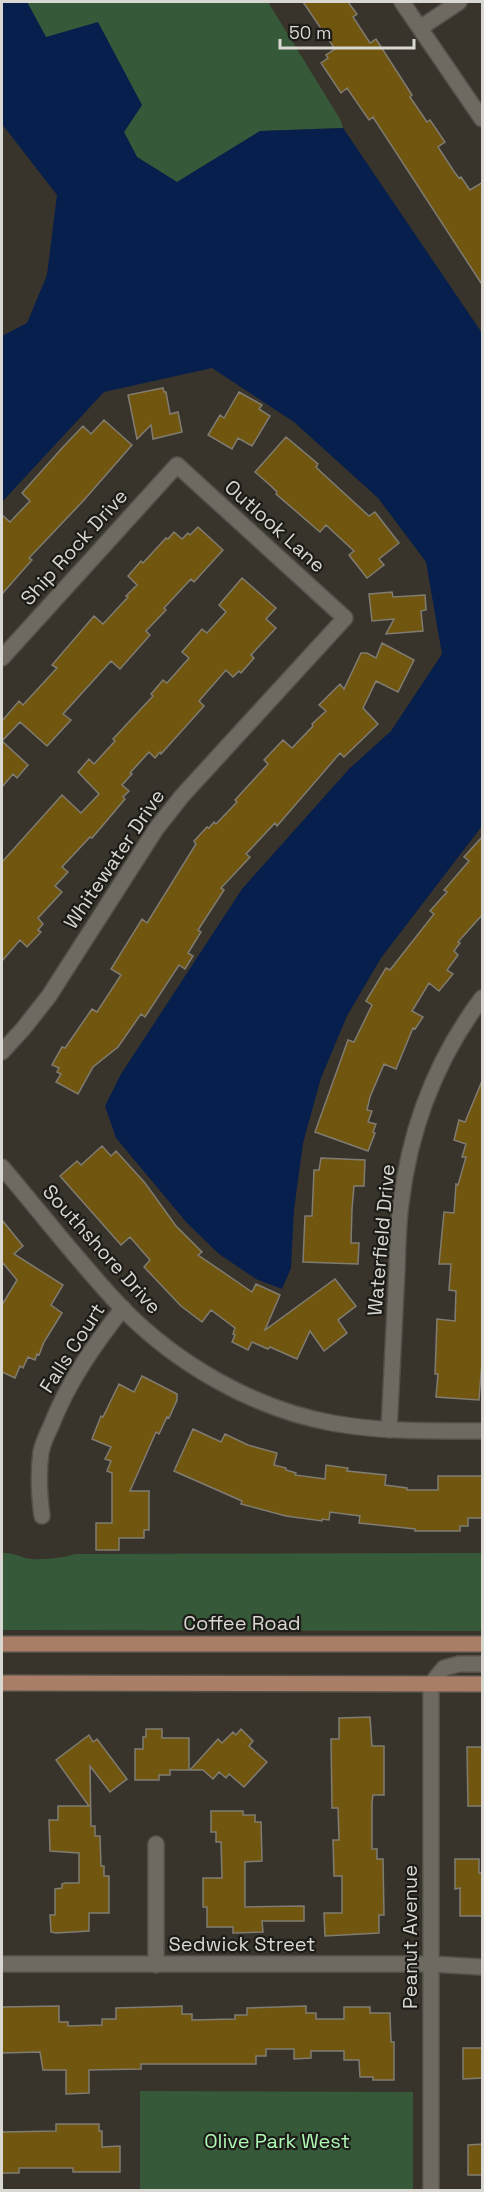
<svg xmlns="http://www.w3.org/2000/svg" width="484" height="2192" font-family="'Space Grotesk',sans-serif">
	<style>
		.green { fill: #365a39 }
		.water { fill: #071f4c }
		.building { fill: #70560e; stroke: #807c72; stroke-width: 1.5 }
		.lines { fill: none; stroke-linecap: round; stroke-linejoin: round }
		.minor-casing { stroke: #535049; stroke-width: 18 }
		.major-casing { stroke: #535049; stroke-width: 18 }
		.minor { stroke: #6e6a61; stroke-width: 15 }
		.major { stroke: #aa7e66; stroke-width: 15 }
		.labels { text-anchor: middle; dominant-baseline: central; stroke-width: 4.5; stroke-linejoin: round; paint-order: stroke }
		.street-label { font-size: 20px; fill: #d9d7d1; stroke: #1d1c18 }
		.park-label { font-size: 20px; fill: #adf9b4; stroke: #1d1c18 }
	</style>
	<rect width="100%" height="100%" fill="#38342c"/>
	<!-- green -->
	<path class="green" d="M27 2H268L340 119 343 128 260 131 177 182 137 157 124 132 142 105 46 37Z
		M2 1553C11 1553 17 1555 25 1558 37 1561 64 1558 75 1554L482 1553V1631L2 1630Z
		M140 2091 413 2092V2190H140Z"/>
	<!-- water -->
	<path class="water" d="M2 2H27L46 37 98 22 142 105 124 132 137 157 177 182 260 131 343 128 482 333V826L381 958 347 1016 321 1078 303 1143 294 1210 291 1268 282 1289 256 1279 219 1254 187 1223 116 1138 105 1106 121 1074 242 889 349 769 391 731 442 654 426 562 378 498 294 422 212 368 104 392 2 502V336L27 323 47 275 57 195 2 124Z"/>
	<!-- building -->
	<path class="building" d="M303 2H348L357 14 353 17 370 43 376 39 412 95 410 97 427 122 430 120 445 142 438 147 455 173 459 178 461 177 470 190 483 182V286L373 117 369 120 347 88 341 93 321 63 328 58 326 55 335 49Z
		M163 388 164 392H166L170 414 178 412 182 432 153 439 151 425 137 439 128 395Z
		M239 392 262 405 259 409 270 416 252 446 238 438 232 449 208 435 220 415 224 418Z
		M104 420 132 445 84 500 29 558 32 560 2 594V515L10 522 30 501 22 493 63 447 83 426 91 434Z
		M286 437 318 464 316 467 321 472 369 516 375 512 399 543 379 559 384 565 367 578 349 555 354 551 326 525 320 532 276 494 277 492 271 486 255 472Z
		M198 527 223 550 194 582 191 579 164 608 166 610 146 631 150 635 120 669 111 661 63 714 71 720 47 746 20 722 2 741 28 765 17 778 13 774 2 787V721L19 701 23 705 57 668 52 665 94 616 103 624 128 597 126 596 137 585 128 576 141 561 143 563 166 538 168 539 174 532 182 539 188 533 190 535Z
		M242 578 276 608 266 619 276 628 251 655 254 658 241 673 239 671 233 677 226 670 199 701 204 706 161 754 160 752 155 758 149 752 130 773 132 774 122 785 129 791 123 797 125 799 92 838 90 837 62 867 68 872 55 886 62 892 38 918 43 924 38 930 41 932 27 947 20 940 2 961V862L62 795 81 813 99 794 78 772 89 759 94 764 115 741 113 739 153 696 151 694 163 680 167 683 189 658 182 652 202 629 207 633 226 612 219 605Z
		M392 592 393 597 425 595 426 610 421 611 423 631 386 634 394 619 372 621 369 594Z
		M382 643 414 660 398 692 376 681 363 708 378 724 344 757 340 753 277 826 275 823 246 854 250 857 221 888 224 890 198 930 201 932 188 953 193 956 185 969 179 965 145 1017 141 1014 118 1047 93 1067 78 1094 56 1082 61 1074 57 1072 59 1068 52 1065 62 1047 65 1048 92 1009 97 1012 121 975 111 969 142 919 147 923 196 844 194 841 207 827 209 828 214 822 216 824 237 802 235 800 268 764 264 760 283 740 292 748 313 726 312 724 326 711 319 705 340 684 344 689 361 653H367L376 658Z
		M483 836V914L458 942 460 943 454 951 458 955 447 970 453 974 439 991 429 983 412 1011 423 1017 415 1029 413 1028 396 1069 384 1064 370 1097 367 1110 372 1111 368 1122 376 1124 373 1132 375 1133 368 1151 315 1132 348 1040 354 1042 372 1005 366 1001 386 968 390 970 434 914 430 911 447 892 444 890 469 861 464 857Z
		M482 1081 483 1348 479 1400 436 1397 438 1374H435L437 1319 455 1321 456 1291 449 1290 451 1264H439L444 1212 454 1213 456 1184 458 1185 466 1157H462L466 1144 454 1140 459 1120 465 1122Z
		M102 1146 111 1156 116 1151 145 1183 176 1226 202 1252 198 1255 252 1292 256 1284 280 1295 265 1330 335 1279 356 1306 338 1320 347 1333 324 1351 310 1331 297 1359 270 1347 268 1349 252 1342 248 1350 232 1342 235 1335 233 1334 235 1328 211 1310 202 1322 181 1306 144 1267 150 1260 130 1237 121 1245 60 1176 77 1161 81 1165Z
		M321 1158 365 1160 364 1186H354L352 1209 351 1243H359L358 1264 303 1262 305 1216H312L314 1170H319Z
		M2 1220 23 1246 14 1254 63 1285 51 1305 62 1313 44 1342 39 1355 37 1354 35 1360 28 1357 23 1368 20 1366 15 1378 2 1372V1305L17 1280 3 1263 2 1264Z
		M142 1376 177 1394V1400L169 1418 167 1417 159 1434 156 1432 130 1491H149V1530H144V1538H119V1550H96V1523H112V1473L107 1471 111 1461 105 1459 111 1447 92 1439 101 1416 103 1417 119 1384 134 1392Z
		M193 1429 221 1442 225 1434 248 1445 277 1453 274 1465 286 1468V1470L296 1473 295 1475 325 1479 326 1465 348 1468 347 1471 386 1475 385 1485 407 1488V1490H438V1476H483V1518H468V1526H460V1531H415V1529L359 1523 360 1516 330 1512 329 1520 322 1519V1521L286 1516 241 1504 242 1501 174 1471Z
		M370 1717 372 1746H384V1795H373L372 1803V1849H377V1859H383L384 1915H379V1933L325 1936 324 1913H342V1876H334L333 1840H339L338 1808H332L331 1739H339V1718Z
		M146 1729H162V1738H189V1770H170V1775H159V1780H135V1749H143V1737H146Z
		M241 1729 253 1741 249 1746 267 1762 244 1787 229 1774 226 1778 219 1772 213 1779 203 1770H190L218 1739 222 1743 233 1732 236 1735Z
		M89 1735 93 1742 97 1739 127 1779 110 1792 90 1766 91 1826H95V1836H100L101 1866H104V1876H109V1913H89V1931L56 1933 51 1932 50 1915H55V1889L62 1888V1884L65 1883H79V1853L50 1851 49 1820H58V1806H89L56 1760Z
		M467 1747H483V1806H468Z
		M211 1811H243V1815H255V1822H261L262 1861 245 1862V1907L304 1906V1921H262L263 1932 233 1933V1927H207V1907H203V1878H222L221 1842H216V1832H211Z
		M455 1859H479V1873H483V1916H460V1888L455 1889Z
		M59 2006V2022H68V2026L102 2025V2019H116V2008L182 2006V2014H192V2020L235 2019V2015H247V2008L306 2006V2013H316V2019H344V2007H370V2013H390L391 2042H394V2080H373V2077H360L359 2060H344V2051H311V2058L294 2059V2049H266V2056H256V2064H141V2069L89 2070V2093L66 2094V2070H43L40 2052 2 2053V2007Z
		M463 2048H483V2078L463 2079Z
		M56 2124H99V2131H102V2147L120 2146V2172H73V2168H19V2173H2V2132L56 2131Z
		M483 2144V2175H468V2145Z"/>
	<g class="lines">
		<defs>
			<path id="minor" d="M402 2 482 119
				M420 28 459 2
				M2 658 177 465 345 618 182 796 156 829 49 996 23 1029 2 1052
				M2 1167C42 1214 80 1264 123 1309 178 1365 255 1409 332 1423 382 1432 432 1431 482 1431
				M389 1430C391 1383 394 1336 396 1289 398 1261 397 1231 401 1203 410 1128 437 1058 482 998
				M42 1516C39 1494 38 1474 41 1452 43 1443 47 1434 51 1426 68 1382 94 1345 123 1308
				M2 1964H431L482 1967
				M156 1965V1844
				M431 2190V1684L444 1668 459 1664H482"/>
			<path id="major" d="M2 1644H482
				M2 1683 482 1684"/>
		</defs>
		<!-- minor casing -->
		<use href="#minor" class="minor-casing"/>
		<!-- major casing -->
		<use href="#major" class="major-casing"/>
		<!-- minor -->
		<use href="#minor" class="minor"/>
		<!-- major -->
		<use href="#major" class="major"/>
	</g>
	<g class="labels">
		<!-- street labels -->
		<g class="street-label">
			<text transform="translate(275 526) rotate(42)">Outlook Lane</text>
			<text transform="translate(74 547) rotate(-48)">Ship Rock Drive</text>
			<text transform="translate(114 859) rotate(-56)">Whitewater Drive</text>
			<text transform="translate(381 1240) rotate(-85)">Waterfield Drive</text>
			<text transform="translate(102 1249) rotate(48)">Southshore Drive</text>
			<text transform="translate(72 1348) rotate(-57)">Falls Court</text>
			<text x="242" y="1623">Coffee Road</text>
			<text transform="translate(410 1937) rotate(-90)">Peanut Avenue</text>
			<text x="242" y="1944">Sedwick Street</text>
		</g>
		<!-- park labels -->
		<g class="park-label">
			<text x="277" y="2141">Olive Park West</text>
		</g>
	</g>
	<!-- border -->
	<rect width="484" height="2192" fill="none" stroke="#d9d7d1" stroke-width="6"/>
	<!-- scale -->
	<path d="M280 39v9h134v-9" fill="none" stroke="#d9d7d1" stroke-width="3"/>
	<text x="289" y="39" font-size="18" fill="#d9d7d1" stroke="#1d1c18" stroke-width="4.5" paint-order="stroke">50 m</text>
</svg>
